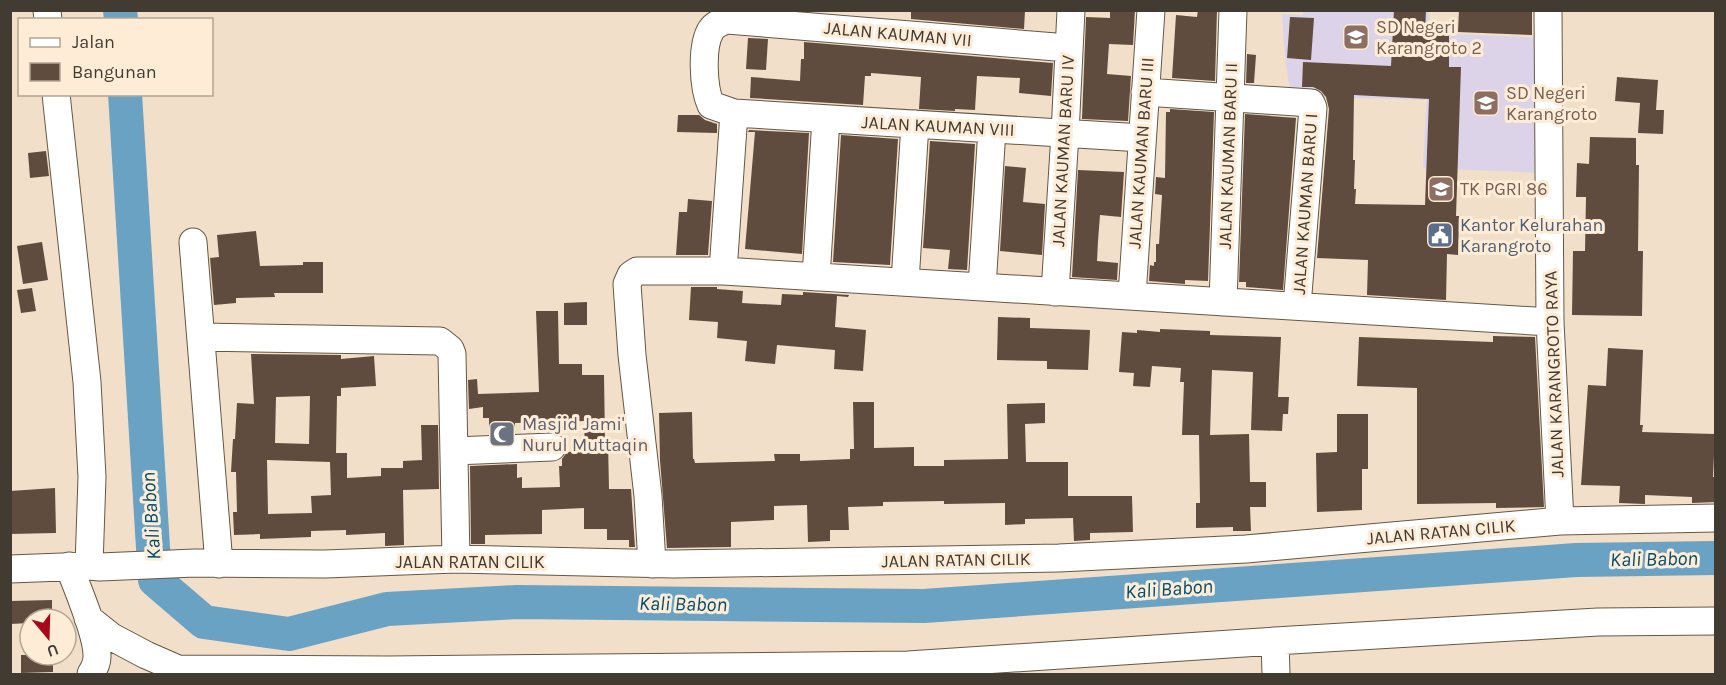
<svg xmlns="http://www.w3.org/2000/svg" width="1726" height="685" font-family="Karla,sans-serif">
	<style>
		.education { fill: #ddd3e8 }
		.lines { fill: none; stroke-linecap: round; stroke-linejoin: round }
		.river { stroke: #6aa2c4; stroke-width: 34 }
		.building { fill: #604c3e; fill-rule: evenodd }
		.minor-casing { stroke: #665744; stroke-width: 29 }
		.minor { stroke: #fff; stroke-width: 27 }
		.labels { text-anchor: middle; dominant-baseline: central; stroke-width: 6; stroke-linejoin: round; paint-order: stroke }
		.education-label { font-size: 18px; fill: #785e54; stroke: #feecd6; text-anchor: start }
		.street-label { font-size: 18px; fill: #423b32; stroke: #feecd6 }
		.service-label { font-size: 18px; fill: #4e5e75; stroke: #feecd6; text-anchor: start }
		.worship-label { font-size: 18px; fill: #5b616d; stroke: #feecd6; text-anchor: start }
		.water-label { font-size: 20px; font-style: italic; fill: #004d6f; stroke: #feecd6 }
	</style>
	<rect width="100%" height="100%" fill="#f1dfc9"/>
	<!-- education -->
	<path class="education" d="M1304 10 1429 11 1425 100 1291 96 1285 58 1282 14 1303 15Z
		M1430 33 1548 38 1541 173 1423 168Z"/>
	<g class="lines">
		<!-- river -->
		<path class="river" d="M120 10 121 20
			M125 94 155 580 204 622 289 634 387 609 517 602 924 606 1576 560 1716 558"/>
	</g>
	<!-- building -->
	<path class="building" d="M911 10 1025 11 1024 29 911 19Z
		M1110 10H1135L1133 45 1109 44 1107 74 1131 76 1128 121 1082 119 1086 17 1110 18Z
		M1198 10H1217L1215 81 1172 78 1176 15 1197 17Z
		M1394 10H1426L1425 35H1449V67H1461L1456 216H1459L1458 255 1447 254 1446 300 1367 295 1368 260 1317 258 1329 109 1326 97 1321 91 1313 87H1302L1303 62 1391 66ZM1354 95 1429 99 1425 205 1355 204 1356 189H1354L1355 160H1353Z
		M1459 10H1532V35L1458 32Z
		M1290 17 1314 18 1311 60 1287 58Z
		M748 38 768 39 766 70 746 69Z
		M804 42 1053 63 1051 96 1019 93 1020 78 977 76 975 110 955 109V111L919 109 921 77 871 73V76H865L863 105 750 98 751 77 800 81 801 59H804Z
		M1247 54 1256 55 1254 83H1246Z
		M1617 77 1658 80 1656 110H1664L1663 134 1638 133 1640 103 1615 101Z
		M1170 109 1214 112 1208 281 1185 280V284L1149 281 1150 265 1154 266V262H1156V244H1159L1162 195 1155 194 1156 177 1165 178 1166 112H1170Z
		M1245 114 1296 118 1283 290 1246 287V282H1239Z
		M678 115H699L705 120 717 124V133L677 132Z
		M749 130 809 133 802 254 745 249 755 132H748Z
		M841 135 898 139 890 265 833 262Z
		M1590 137 1636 138V165H1639L1638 251H1643L1642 316 1572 315 1573 251H1585L1586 197H1576L1577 163 1589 164Z
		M930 141 975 144 967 270 948 269 950 250 923 248Z
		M46 151 49 176 30 178 28 153Z
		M1005 166 1026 168 1023 202 1045 204 1042 255 1000 251Z
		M1078 170 1124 172 1121 217 1100 215 1098 241 1097 261 1118 263 1117 280 1072 277Z
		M688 199 712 201 708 255H676L679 212H687Z
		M256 231 260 266 303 265V262H323V293H274L275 297 236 298V303L214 305 210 258 219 257 217 235Z
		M42 242 48 280 23 284 17 246Z
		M691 287H717V289L743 291 742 303 781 305 782 294 803 295V292L849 295 848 297 837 296 835 327 866 330 863 371 834 369 835 350 777 345 775 364 745 361 747 341 717 338 718 322 689 320Z
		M32 288 36 311 21 313 17 290Z
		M587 302V325H564V303Z
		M536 311H558L559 364H582V375H604L605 442H608L609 489H631L635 547H629V540H607V529H584V508L542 510V534L485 535V544H471L470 466 517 464V478L522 477V488L560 487 559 466H562V459L567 452 585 451 584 421 515 423V433L489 434V418H483V407L469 409 468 380 477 379 478 394 539 392Z
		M998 317 1030 318V328L1090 330 1088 370 1047 369V361L997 360Z
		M1160 329 1210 331V335L1281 337 1278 397H1289L1288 414H1283L1282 431 1251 430 1253 372 1212 370 1210 435 1249 434 1250 482H1266V507H1250L1251 531H1233V527L1196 528V503H1200L1199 435H1203H1182L1184 382H1180L1181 368 1152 366 1150 387 1133 386 1134 373 1119 372 1122 332 1137 333V330L1160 332Z
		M1493 336 1535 337 1544 507 1496 508V503L1417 504V388L1357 386 1359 337 1493 342Z
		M1608 348 1643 350 1640 425H1643L1642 432 1715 434 1713 477H1716V502L1692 503V497L1645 495V504L1619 503 1620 486 1581 485 1588 385 1606 386Z
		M251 354 341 355V359L374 356 376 386 341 388V396H337L336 453H347V478L381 476V468H403V461L422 460 421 425H438L439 489 403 490 404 545 385 546V533L346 535V530L311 531V537L260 539V534L234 535 233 512H237L236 472H231L233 439H235L237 403 254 404ZM310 396 309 444 275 443 276 397ZM267 460 330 462 331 495 311 496 312 513 268 514Z
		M853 402H874V448L914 447V466H944V460L1008 459 1007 404 1045 403V423L1025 424 1026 462H1068V496H1132L1133 532 1090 533V540L1074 541 1073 518 1025 519V524L1005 525V503L944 504V501L883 502V506L848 507 849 530H830V541L808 542 807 505 774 506V520L731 522V547L667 548 660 460 659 413 692 412 693 459H694L695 463 775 461 774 454H800V461L850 459V449H854Z
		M1337 414H1368V469H1362V510L1317 512 1316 453 1337 452Z
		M55 488 56 533 10 534V491Z
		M52 600V619H30V623L10 624V601Z
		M21 655H53V672L21 673Z"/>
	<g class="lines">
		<defs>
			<path id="minor" d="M47 10 48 20
				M1548 10 1550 322 1560 521
				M1068 48 727 20C721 22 715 24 711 30 701 46 703 88 711 105L734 113 1142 138
				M1145 92 1311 103 1313 108 1297 306
				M56 94 87 382 92 477 89 566
				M193 242 219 564
				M723 271 734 113
				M816 277 826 119
				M905 282 915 124
				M982 287 992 129
				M1055 292 1065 134 1071 10
				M1132 296 1151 10
				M1223 302 1233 10
				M201 337 440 341 450 349 452 354 456 559
				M454 451 552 447
				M652 564 648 496 632 355 627 284 631 275 637 271H723L1550 322
				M69 566C77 588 98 635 97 657 97 663 94 669 91 674
				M10 569 89 566 100 567 195 563 325 564 456 559 674 564 1059 558 1246 549 1560 521 1716 518
				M88 618 112 637 146 655 178 669 388 670 908 665 1275 641 1598 622 1716 621
				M1275 641 1276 674"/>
		</defs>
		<!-- minor casing -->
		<use href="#minor" class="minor-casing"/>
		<!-- minor -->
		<use href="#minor" class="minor"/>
	</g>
	<!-- icons -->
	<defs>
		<symbol id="school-square" viewBox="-11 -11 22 22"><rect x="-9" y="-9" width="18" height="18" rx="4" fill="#8d6e63" stroke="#feecd6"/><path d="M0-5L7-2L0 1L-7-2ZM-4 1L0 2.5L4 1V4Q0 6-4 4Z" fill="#fff"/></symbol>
		<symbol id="civic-square" viewBox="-11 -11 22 22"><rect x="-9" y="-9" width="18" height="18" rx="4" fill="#5c6f8a" stroke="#feecd6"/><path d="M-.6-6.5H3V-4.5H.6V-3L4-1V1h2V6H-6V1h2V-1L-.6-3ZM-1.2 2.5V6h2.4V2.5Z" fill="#fff"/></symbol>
		<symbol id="mosque-square" viewBox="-11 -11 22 22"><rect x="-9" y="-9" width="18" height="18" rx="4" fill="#6b7280" stroke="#feecd6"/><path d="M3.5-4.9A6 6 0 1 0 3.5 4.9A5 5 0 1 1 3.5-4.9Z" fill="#fff"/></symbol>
	</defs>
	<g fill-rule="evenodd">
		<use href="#school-square" x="1341" y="22" width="30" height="30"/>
		<use href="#school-square" x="1471" y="88" width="30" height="30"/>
		<use href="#school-square" x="1426" y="174" width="30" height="30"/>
		<use href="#civic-square" x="1425" y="220" width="30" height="30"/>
		<use href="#mosque-square" x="487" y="419" width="30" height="30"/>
	</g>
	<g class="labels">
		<!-- education labels -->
		<g class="education-label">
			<text x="1376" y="27">SD Negeri<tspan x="1376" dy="21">Karangroto 2</tspan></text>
			<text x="1506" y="93">SD Negeri<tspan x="1506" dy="21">Karangroto</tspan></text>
			<text x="1460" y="189">TK PGRI 86</text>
		</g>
		<!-- street labels -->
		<g class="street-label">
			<text transform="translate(898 34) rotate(5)">JALAN KAUMAN VII</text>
			<text transform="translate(938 126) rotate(3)">JALAN KAUMAN VIII</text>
			<text transform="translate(1063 151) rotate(-87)">JALAN KAUMAN BARU IV</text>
			<text transform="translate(1141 153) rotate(-86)">JALAN KAUMAN BARU III</text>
			<text transform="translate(1228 156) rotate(-88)">JALAN KAUMAN BARU II</text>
			<text transform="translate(1305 204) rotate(-86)">JALAN KAUMAN BARU I</text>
			<text transform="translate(1554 374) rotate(-92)">JALAN KARANGROTO RAYA</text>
			<text transform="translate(1441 532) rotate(-5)">JALAN RATAN CILIK</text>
			<text transform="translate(956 560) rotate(-1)">JALAN RATAN CILIK</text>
			<text x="470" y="562">JALAN RATAN CILIK</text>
		</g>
		<!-- service labels -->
		<g class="service-label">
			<text x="1460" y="225">Kantor Kelurahan<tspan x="1460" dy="21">Karangroto</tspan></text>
		</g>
		<!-- worship labels -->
		<g class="worship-label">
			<text x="522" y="424">Masjid Jami'<tspan x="522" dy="21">Nurul Muttaqin</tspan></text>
		</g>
		<!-- water labels -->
		<g class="water-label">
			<text transform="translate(151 516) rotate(-94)">Kali Babon</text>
			<text transform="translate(1654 559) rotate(-1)">Kali Babon</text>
			<text transform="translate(1169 589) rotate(-4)">Kali Babon</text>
			<text transform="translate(683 604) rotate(1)">Kali Babon</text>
		</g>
	</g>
	<!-- border -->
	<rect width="1726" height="685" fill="none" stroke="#423b32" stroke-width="24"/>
	<!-- legend -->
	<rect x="18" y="18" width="195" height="78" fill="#feecd6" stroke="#b3a594" stroke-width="1.5"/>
	<rect x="30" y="38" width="30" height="9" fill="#ffffff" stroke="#b3a594" stroke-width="1.5"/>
	<text x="72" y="48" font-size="18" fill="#423b32">Jalan</text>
	<rect x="30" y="63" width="30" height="18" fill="#604c3e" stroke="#b3a594" stroke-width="1.5"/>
	<text x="72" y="78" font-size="18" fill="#423b32">Bangunan</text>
	<!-- north arrow -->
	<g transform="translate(48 637) rotate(161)"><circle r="28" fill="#feecd6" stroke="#b3a594" stroke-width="1.5"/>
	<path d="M0-4.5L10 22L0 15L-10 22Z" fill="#a40a19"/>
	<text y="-9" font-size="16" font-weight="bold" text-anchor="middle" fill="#423b32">U</text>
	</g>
</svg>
